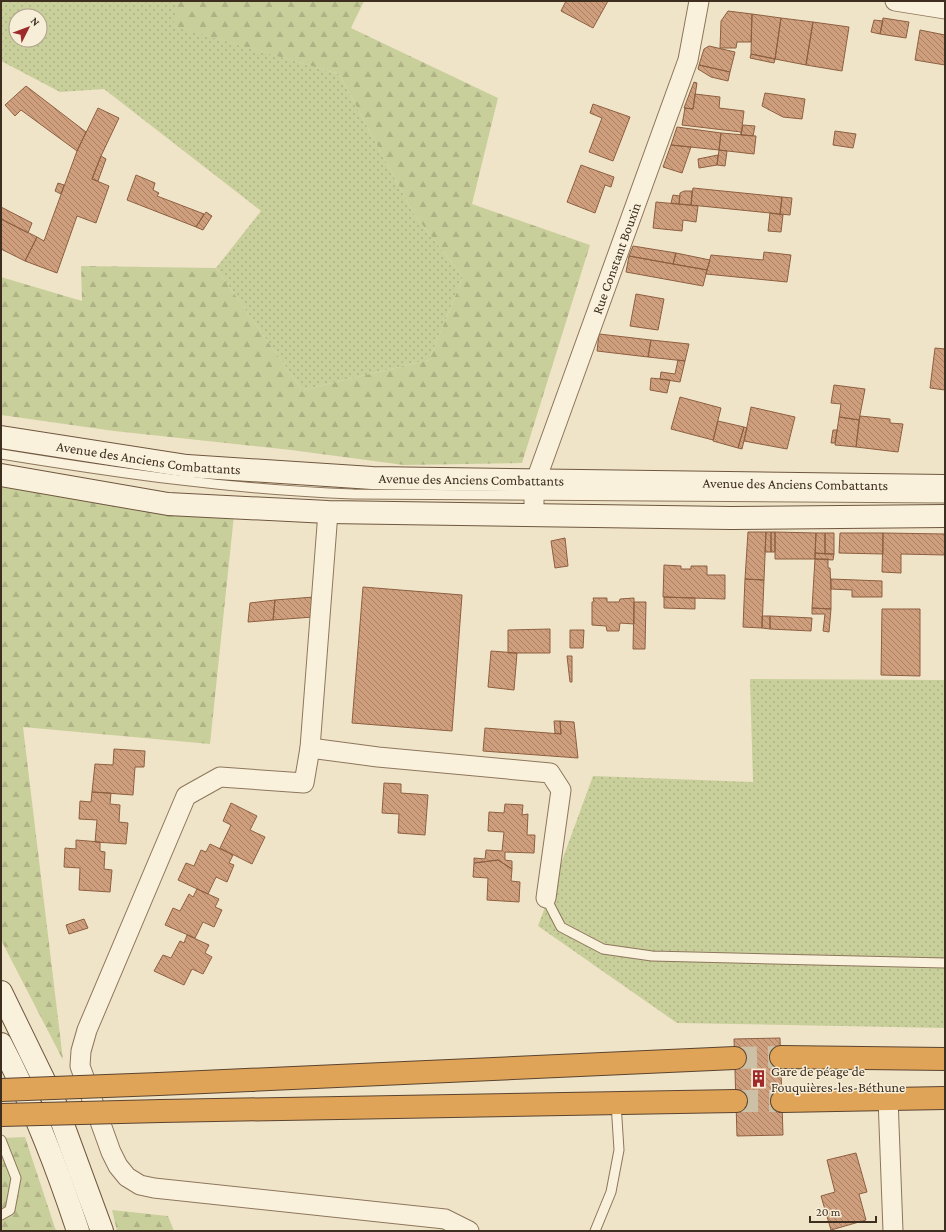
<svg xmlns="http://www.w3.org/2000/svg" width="946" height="1232" font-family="'Crimson Pro',serif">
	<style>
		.grass { fill: url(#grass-dots); fill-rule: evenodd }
		.forest { fill: url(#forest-firs) }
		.building { fill: url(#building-back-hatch); stroke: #8d5f41 }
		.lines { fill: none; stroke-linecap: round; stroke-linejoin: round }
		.highway-tunnel { stroke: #ccc0a6; stroke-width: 22; stroke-dasharray: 22 11; stroke-linecap: butt }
		.lane-casing { stroke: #8d765c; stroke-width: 11 }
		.street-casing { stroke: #8d765c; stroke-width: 21 }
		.secondary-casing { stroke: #6f573f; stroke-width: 24 }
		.highway-casing { stroke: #5b4430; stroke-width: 24 }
		.lane { stroke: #faf1dc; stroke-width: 9 }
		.street { stroke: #faf1dc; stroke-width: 19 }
		.secondary { stroke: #faf1dc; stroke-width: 22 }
		.highway { stroke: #e0a458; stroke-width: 22 }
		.highway-bridge-casing { stroke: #5b4430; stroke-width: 24; stroke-linecap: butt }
		.highway-bridge { stroke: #e0a458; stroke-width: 22 }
		.labels { text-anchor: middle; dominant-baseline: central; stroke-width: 3; stroke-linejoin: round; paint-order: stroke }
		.street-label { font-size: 14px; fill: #3d2e20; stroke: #f7eed8 }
		.poi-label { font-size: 14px; fill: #3d2e20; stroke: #f7eed8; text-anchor: start }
	</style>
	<defs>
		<pattern id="grass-dots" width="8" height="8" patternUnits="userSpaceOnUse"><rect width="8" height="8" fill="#c9cf9b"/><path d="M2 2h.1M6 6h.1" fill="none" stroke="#aeb285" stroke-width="1.8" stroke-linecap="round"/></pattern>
		<pattern id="forest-firs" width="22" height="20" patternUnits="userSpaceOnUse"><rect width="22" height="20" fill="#c9cf9b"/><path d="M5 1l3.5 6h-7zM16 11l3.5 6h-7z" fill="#aeb285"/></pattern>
		<pattern id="building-back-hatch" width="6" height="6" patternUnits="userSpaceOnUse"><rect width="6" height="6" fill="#cf9f7d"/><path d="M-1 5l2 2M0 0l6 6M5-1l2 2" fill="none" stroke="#a98266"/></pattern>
	</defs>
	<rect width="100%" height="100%" fill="#f0e4c8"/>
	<!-- grass -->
	<path class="grass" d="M1 1H178L174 26 339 74 414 214 463 277 429 360 302 390 216 268 261 211 104 89 60 92 1 61ZM16 16H40V40H16Z
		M750 679 945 680V1028L677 1023 538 926 593 776 753 782Z"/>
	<!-- forest -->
	<path class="forest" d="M178 1H364L351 28 498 98 472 204 590 245 522 463 404 465 291 450 114 431 1 415V277L82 301 81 266 216 268 302 390 429 360 463 277 414 214 339 74 173 26Z
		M1 486 234 515 210 744 23 727 63 1060 1 940Z
		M25 1137 56 1231H1V1138Z
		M112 1210 168 1216 174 1231H117Z"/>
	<!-- building -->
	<path class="building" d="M566 1H608L593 28 561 11Z
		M728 11 752 14 751 42H737L736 48H720L721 21Z
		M752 14 781 18 775 59 751 54Z
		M781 18 813 22 806 65 775 59Z
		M883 18 909 22 906 38 880 34Z
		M874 20 883 21 880 34 871 32Z
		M813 22 849 27 842 71 806 65Z
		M920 30 945 35V65L915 60Z
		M709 46 735 52 730 72 699 65 704 49Z
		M751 54 775 59 774 63 750 58Z
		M699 65 730 72 728 81 711 77 698 69Z
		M694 82 697 83 693 109 684 108Z
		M26 86 86 132 77 151 21 110 15 116 5 105Z
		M765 93 805 99 802 119 783 117 762 106Z
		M695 94 720 97 719 108 744 111 741 135V132L682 125 685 108 693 109Z
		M593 104 630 117 613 161 589 152 602 118 590 113Z
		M98 108 119 118 101 156 92 179 109 186 96 223 77 216 57 273 25 261 37 237 44 241 77 151Z
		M743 125 755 126 753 136 741 135Z
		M677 127 721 133 719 150 671 145Z
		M835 131 856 134 853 148 833 145Z
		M721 133 756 136 754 154 719 150Z
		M671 145 691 147 682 173 663 167Z
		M719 150 727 151 725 166 717 165Z
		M718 155 717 165 699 168 698 159Z
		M101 156 106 159 98 181 92 179Z
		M581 165 614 177 611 187 605 185 595 213 567 202Z
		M136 175 155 183 153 190 159 193 157 196 204 214 196 227 127 200Z
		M58 183 64 185 61 194 55 191Z
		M693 188 782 197 780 214 691 205Z
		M684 191H692L691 205 679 204 680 193Z
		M673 195 680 196 679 204 671 203Z
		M782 197 792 198 790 215 780 214Z
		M656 202 698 206 696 222 683 220 682 231 653 228Z
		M1 207 32 223 28 233 1 219Z
		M206 212 212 216 203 230 196 227Z
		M770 213 783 215 781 232 768 231Z
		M1 219 37 237 25 261 1 249Z
		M633 246 676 253 673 264 629 256Z
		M764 252 791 255 787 282 706 274 711 255 763 260Z
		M676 253 710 260 707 270 673 264Z
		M629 256 707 270 703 286 626 272Z
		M636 294 664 299 658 330 630 326Z
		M599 334 651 340 648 357 597 351Z
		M651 340 689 344 685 361 648 357Z
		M935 348 945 349V390L930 388Z
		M678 360 685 361 680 382 660 379 661 372 675 374Z
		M651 378 670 380 667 393 650 390Z
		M834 385 865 389 859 420 839 417 841 404 831 403Z
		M680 397 721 408 713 440 671 429Z
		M751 407 795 417 787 449 744 441Z
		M860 416 890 419V423L903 424 898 452 856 447Z
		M839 417 859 420 856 447 835 445Z
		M718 421 744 427 738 448 713 441Z
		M744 427 747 428 742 449 738 448Z
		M833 430H837L835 443H831Z
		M748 532H766L764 580 745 579Z
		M766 532H771V552H765Z
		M771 532H775V552H771Z
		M775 532 816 533 815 559H775Z
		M816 533H825V554L815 553Z
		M825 533H834V554H825Z
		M840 533H883V554L839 553Z
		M883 533 945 534V555L901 554V573L882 572Z
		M565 538 568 566 555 568 551 541Z
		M815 553 834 554 833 560 815 559Z
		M815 559H828V568H830L831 589V609L812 608Z
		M664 565 681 566V569H691V566H707V575H725V599L663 597Z
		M745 579 764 580 762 628 743 627Z
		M831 579 882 581V597H852V590L831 589Z
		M363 587 462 595 452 731 352 723Z
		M314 597 313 617 273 620 275 600Z
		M664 597 695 598V609L664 608Z
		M593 598H607V602H619L620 599 634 598V624L620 623 619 631H607L606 626 592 625V602H594Z
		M275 600 273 620 248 622 250 603Z
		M634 602H646L645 649H633Z
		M812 608 831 609 829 632 823 631 825 614H812Z
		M882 609H920V676L881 675Z
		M762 616H770V629L762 628Z
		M770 616 812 618 811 631 770 629Z
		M550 629V653H508V630Z
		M570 630H584L583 648H570Z
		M491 651 517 653 514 690 488 687Z
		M567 656H572V682H570Z
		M554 721H560L561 734 555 733Z
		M560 721 574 722 578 758 483 751 485 728 561 734Z
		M114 749 145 751 144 767H135L133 795 92 792 95 764 113 765Z
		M384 783 401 784V793L428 795 425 835 398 833 399 814 382 813Z
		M92 792 111 793 110 804 120 805 119 822 128 823 126 844 95 842 97 820 79 819 80 801 91 802Z
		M231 803 257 816 250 830 265 837 252 864 220 848 231 825 223 821Z
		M505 804 523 805 522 815 528 814 527 835H535L534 853 505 852V860L512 861V869L498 860 474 863V858L485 859 486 850 502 851 504 832 488 831 489 812 504 813Z
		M76 840 100 842V851L105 852 104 869 112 870 110 892 79 890 80 868 64 867 65 848 76 849Z
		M210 844 233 855 229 863 234 865 227 882 216 877 208 894 178 880 186 863 194 866 201 850 206 852Z
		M498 860 512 869 511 881 520 882 519 902 487 900 488 878 473 877 474 863Z
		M197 889 219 899 215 907 222 910 214 927 203 922 195 938 165 925 173 908 180 911 189 894 193 897Z
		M84 919 88 928 69 934 66 925Z
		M187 935 209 945 205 953 212 957 203 974 192 969 184 985 154 971 163 955 171 958 180 941 184 943Z
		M780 1038 783 1135 737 1136 734 1039Z
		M856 1153 867 1192 859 1194 866 1220 831 1230 821 1196 835 1192 827 1160Z"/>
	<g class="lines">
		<!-- highway-tunnel -->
		<path class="highway-tunnel" d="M735 1058 781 1057
			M736 1101H782"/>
		<defs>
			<path id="lane" d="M1 454C118 473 235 490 353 494L945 498
				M546 898 561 927 603 949 652 956 945 963
				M1 1140 16 1178 10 1210 1 1215
				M595 1231 611 1192 619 1150 616 1103"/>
			<g id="street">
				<path d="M895 1 945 9"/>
				<path d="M328 512 310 748 304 783 220 777 186 796 87 1030 81 1051 80 1066 111 1152 118 1166 127 1177 140 1185 154 1188 445 1219 469 1231"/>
				<path id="s1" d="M534 515V495L536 480 688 60 699 1"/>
				<path d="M310 748 378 757 550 773 561 790 546 898"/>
				<path d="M888 1098 893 1231"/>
			</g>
			<g id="secondary">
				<path id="s2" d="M1 437 187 466 372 478 945 486"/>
				<path d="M1 475 168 504 328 512 731 518 945 516"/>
				<path d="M1 992 55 1103 102 1231"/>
				<path d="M1 1044C32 1103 57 1167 78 1231"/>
			</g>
			<path id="highway" d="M781 1057 945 1059
				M159 1084 735 1058
				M782 1101 945 1098
				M161 1111 736 1101"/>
		</defs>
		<!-- lane casing -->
		<use href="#lane" class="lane-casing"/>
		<!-- street casing -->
		<use href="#street" class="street-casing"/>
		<!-- secondary casing -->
		<use href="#secondary" class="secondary-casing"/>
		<!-- highway casing -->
		<use href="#highway" class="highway-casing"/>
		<!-- lane -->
		<use href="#lane" class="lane"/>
		<!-- street -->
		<use href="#street" class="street"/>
		<!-- secondary -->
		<use href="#secondary" class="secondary"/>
		<!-- highway -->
		<use href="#highway" class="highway"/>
		<defs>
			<path id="highway-bridge" d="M1 1090 159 1084
				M1 1115 161 1111"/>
		</defs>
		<!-- highway-bridge casing -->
		<use href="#highway-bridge" class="highway-bridge-casing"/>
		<!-- highway-bridge -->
		<use href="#highway-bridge" class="highway-bridge"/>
	</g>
	<!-- icons -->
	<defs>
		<symbol id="building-bare" viewBox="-9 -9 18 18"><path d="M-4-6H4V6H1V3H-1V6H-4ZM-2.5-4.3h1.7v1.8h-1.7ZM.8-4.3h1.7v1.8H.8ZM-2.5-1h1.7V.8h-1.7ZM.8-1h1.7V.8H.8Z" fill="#9e2a2b" stroke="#f7eed8" stroke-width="2.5" paint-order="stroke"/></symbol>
	</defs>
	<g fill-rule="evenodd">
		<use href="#building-bare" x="746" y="1066" width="25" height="25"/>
	</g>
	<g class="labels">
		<!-- street labels -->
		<g class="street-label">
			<text stroke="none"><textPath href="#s1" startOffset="271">Rue Constant Bouxin</textPath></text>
			<text stroke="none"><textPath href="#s2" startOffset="149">Avenue des Anciens Combattants</textPath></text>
			<text stroke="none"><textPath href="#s2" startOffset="473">Avenue des Anciens Combattants</textPath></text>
			<text stroke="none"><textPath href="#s2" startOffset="797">Avenue des Anciens Combattants</textPath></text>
		</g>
		<!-- poi labels -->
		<g class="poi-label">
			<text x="771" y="1071">Gare de péage de<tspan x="771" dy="16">Fouquières-les-Béthune</tspan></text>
		</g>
	</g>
	<!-- border -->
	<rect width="946" height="1232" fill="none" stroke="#3d2e20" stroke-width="4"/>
	<!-- north arrow -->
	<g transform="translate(28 28) rotate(48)"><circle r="19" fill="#f7eed8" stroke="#ada18e"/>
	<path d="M0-3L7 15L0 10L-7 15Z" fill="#9e2a2b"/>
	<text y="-6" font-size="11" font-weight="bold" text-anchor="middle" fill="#3d2e20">N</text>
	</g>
	<!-- scale -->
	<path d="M810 1216v6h66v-6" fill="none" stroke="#3d2e20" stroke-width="2"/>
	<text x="816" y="1216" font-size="12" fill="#3d2e20" stroke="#f7eed8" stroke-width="3" paint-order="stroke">20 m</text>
</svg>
